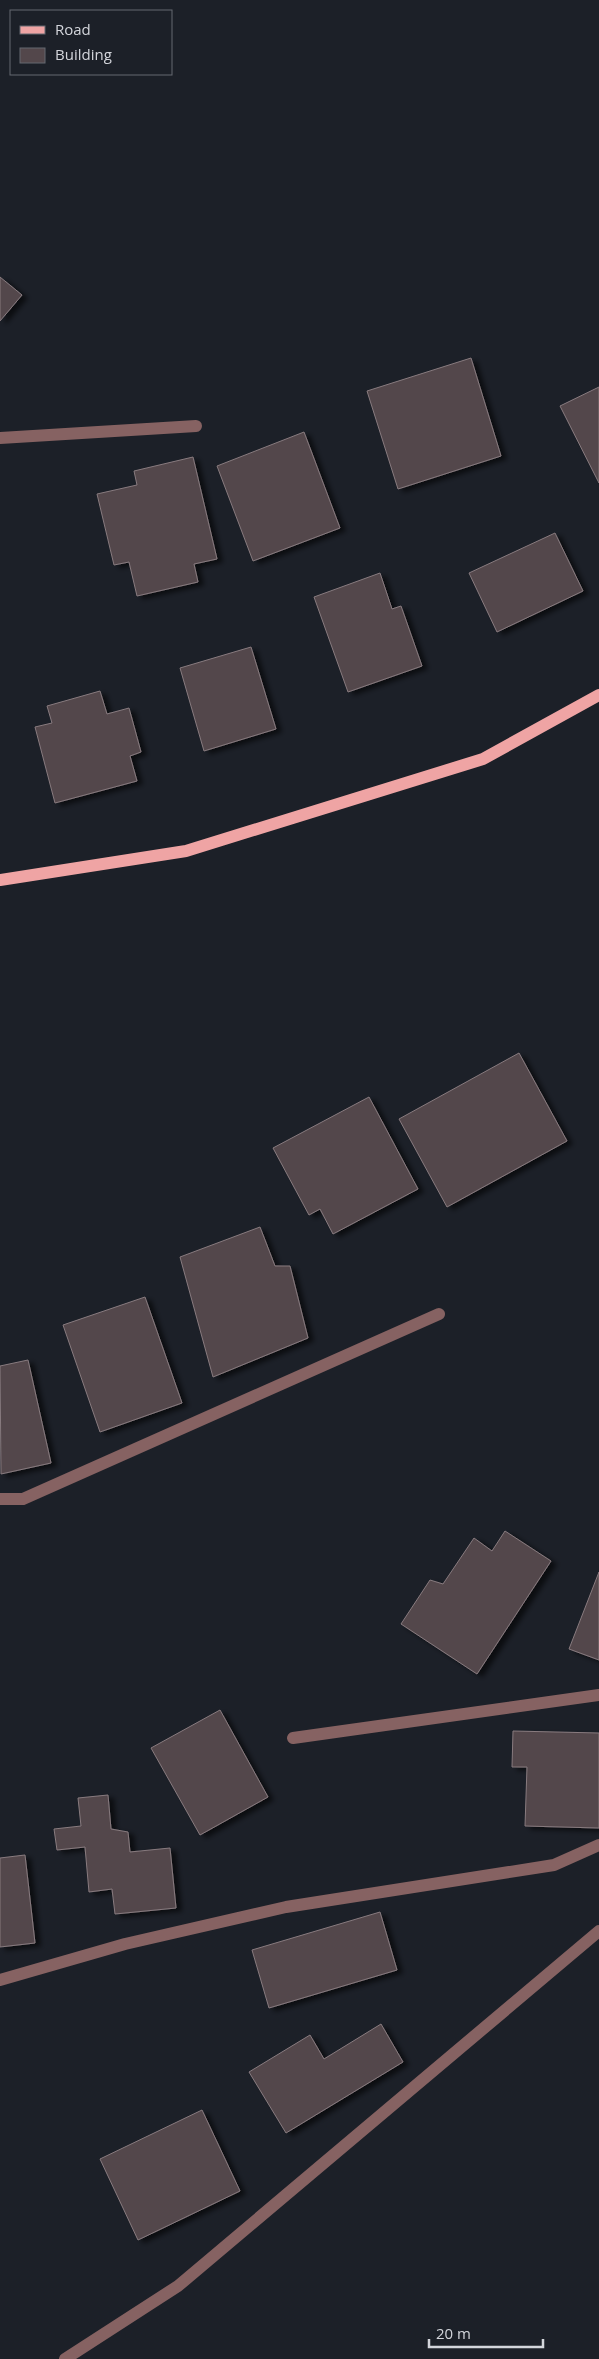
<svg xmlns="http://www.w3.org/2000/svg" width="599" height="2359" font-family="'Open Sans',sans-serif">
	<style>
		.building { fill: #53474b; stroke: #887b7f; filter: url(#shadow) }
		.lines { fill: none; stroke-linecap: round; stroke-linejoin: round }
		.minor { stroke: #866262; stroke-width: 12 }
		.major { stroke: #efa4a4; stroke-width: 12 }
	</style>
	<defs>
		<filter id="shadow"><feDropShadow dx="5.5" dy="3" stdDeviation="2.5" flood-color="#0009"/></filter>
	</defs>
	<rect width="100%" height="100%" fill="#1c2028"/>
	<!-- building -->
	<path class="building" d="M0 277 22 295 0 321Z
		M471 358 501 456 398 489 367 391Z
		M599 387V483L560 406Z
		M304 432 340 528 253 561 217 466Z
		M193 457 217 559 194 564 198 582 137 596 129 562 114 565 97 494 137 485 134 471Z
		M555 533 583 591 497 632 469 573Z
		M380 573 392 609 401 606 422 666 348 692 314 597Z
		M251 647 276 729 204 751 180 668Z
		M100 691 107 714 129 708 141 752 130 756 137 781 55 803 35 727 52 723 47 706Z
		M519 1053 567 1141 447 1207 399 1119Z
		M369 1097 418 1189 333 1234 320 1209 309 1215 273 1148Z
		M260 1227 275 1266H290L308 1338 213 1377 180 1257Z
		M145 1297 182 1403 100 1432 63 1325Z
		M28 1360 51 1463 1 1474 0 1366Z
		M505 1531 551 1561 477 1674 401 1624 430 1580 443 1584 474 1538 492 1551Z
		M599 1572V1660L569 1649Z
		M220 1710 268 1797 200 1835 151 1748Z
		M513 1731 599 1733V1828L525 1826 527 1767H512Z
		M108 1795 111 1829 128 1832 130 1852 170 1848 176 1908 115 1914 112 1889 89 1892 85 1847 57 1850 54 1829 81 1826 78 1798Z
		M25 1855 35 1943 0 1947V1858Z
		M380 1912 397 1970 269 2008 252 1950Z
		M381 2024 403 2062 286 2133 249 2072 310 2035 324 2059Z
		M202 2110 240 2191 138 2240 100 2159Z"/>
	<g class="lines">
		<!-- minor -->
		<path class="minor" d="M0 438 196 426
			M0 1499H23L439 1314
			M293 1738 599 1695
			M0 1980 125 1944 286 1907 554 1865 599 1845
			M65 2359 178 2286 599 1931"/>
		<!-- major -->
		<path class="major" d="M0 880 186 851 483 759 599 695"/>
	</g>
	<!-- legend -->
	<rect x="10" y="10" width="162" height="65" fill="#1c2028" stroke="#656870"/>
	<rect x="20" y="26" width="25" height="8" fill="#efa4a4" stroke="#656870"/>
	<text x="55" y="35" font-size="15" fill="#d3d5db">Road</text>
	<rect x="20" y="48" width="25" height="15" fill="#53474b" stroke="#656870"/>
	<text x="55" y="60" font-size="15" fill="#d3d5db">Building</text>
	<!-- scale -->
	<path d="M429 2339v8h114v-8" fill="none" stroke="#d3d5db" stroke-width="2.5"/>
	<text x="436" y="2339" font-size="15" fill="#d3d5db" stroke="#1c2028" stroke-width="4" paint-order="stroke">20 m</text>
</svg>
